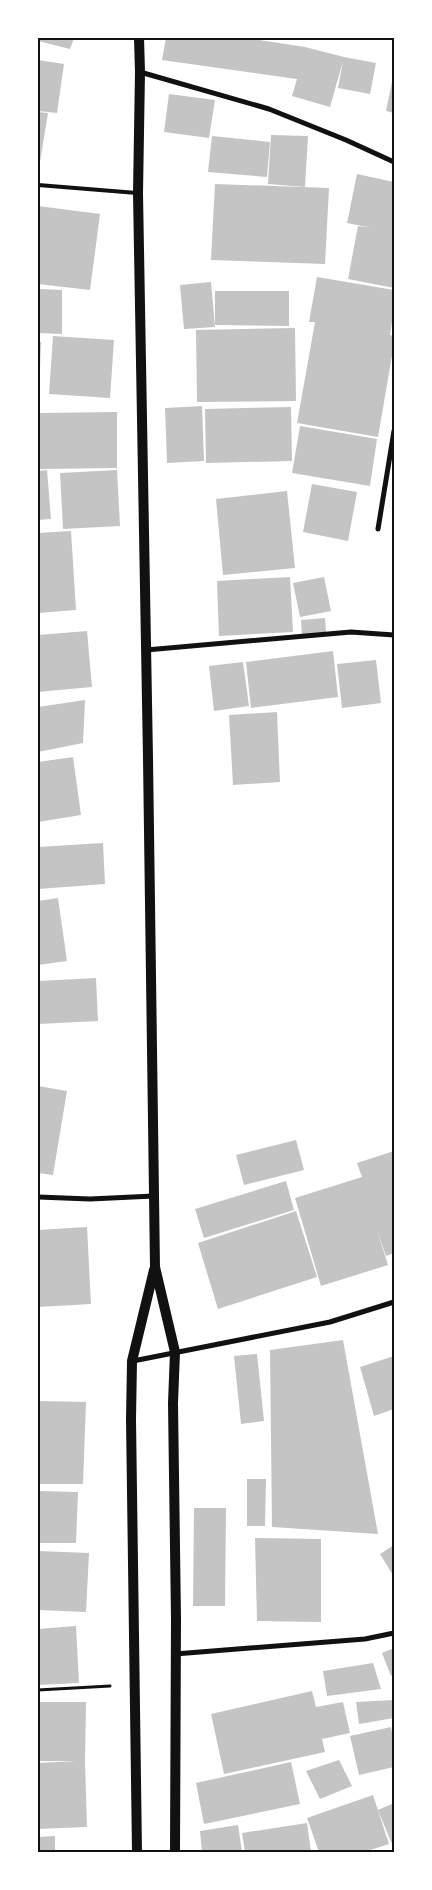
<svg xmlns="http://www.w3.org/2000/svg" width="432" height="1890" font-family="Arial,sans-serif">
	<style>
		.building { fill: #c4c4c4 }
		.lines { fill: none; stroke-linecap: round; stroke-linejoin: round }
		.path { stroke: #111; stroke-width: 3 }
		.service { stroke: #111; stroke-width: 4 }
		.minor { stroke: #111; stroke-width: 5 }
		.secondary { stroke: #111; stroke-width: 10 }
		.neatline { fill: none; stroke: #111; stroke-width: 2 }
	</style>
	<rect width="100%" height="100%" fill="#fff"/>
	<!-- building -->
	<path class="building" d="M38 38H74L70 49 38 41Z
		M166 38H245L305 47 344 57 376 63 370 94 338 88 343 61 330 107 292 96 297 79 162 60Z
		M38 60 64 64 57 113 38 111Z
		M394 72V113L386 111Z
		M169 94 215 100 209 138 164 132Z
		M38 112 48 113 39 168H38Z
		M271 135 308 136 305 187 268 184Z
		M212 136 270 142 267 177 208 172Z
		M357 174 394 182V288L348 279 358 226 372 228 347 223Z
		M215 184 329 188 325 264 211 260Z
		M38 206 100 214 90 290 38 284Z
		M317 277 394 290V309L390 335 394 336V344L378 437 297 423 315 322H309Z
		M211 282 215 327 184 329 180 285Z
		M38 289 62 290V334L38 333Z
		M215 291H289V326L215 325Z
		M295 328 296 401 197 402 196 330Z
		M53 336 114 340 110 398 49 394Z
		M38 342H41L39 394H38Z
		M202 406 204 461 167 463 165 408Z
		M291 407 292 461 206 463 205 409Z
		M117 412V468L38 469V413Z
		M300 426 377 439 370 486 292 473Z
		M47 470 51 519 38 520V471Z
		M117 470 120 526 63 529 60 473Z
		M312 484 357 492 348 541 303 532Z
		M287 491 295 568 223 575 216 499Z
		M71 531 76 610 38 613V533Z
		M290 577 293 632 219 636 217 581Z
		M324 577 331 611 300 617 293 583Z
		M325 618 326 633 302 635 301 620Z
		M87 631 92 687 38 692V635Z
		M333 651 338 697 251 708 246 662Z
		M376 660 381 703 342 708 337 664Z
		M243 662 249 706 214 711 209 666Z
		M85 700 83 743 38 752V707Z
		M277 712 280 782 233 785 229 715Z
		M73 757 81 815 38 822V762Z
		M103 843 105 884 38 889V847Z
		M58 898 67 961 38 965V901Z
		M96 978 98 1021 38 1024V981Z
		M38 1086 67 1091 53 1175 38 1173Z
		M296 1140 304 1170 244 1185 236 1155Z
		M394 1151V1253L386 1256 377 1230 388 1265 321 1286 295 1198 362 1177 357 1163Z
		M286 1181 294 1210 204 1238 195 1209Z
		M296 1211 317 1277 218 1309 198 1243Z
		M87 1227 91 1304 38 1307V1230Z
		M343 1340 378 1534 272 1527 270 1350Z
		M257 1354 264 1421 241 1424 234 1356Z
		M394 1356V1409L374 1416 360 1367Z
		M38 1401 86 1402 83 1484H38Z
		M247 1479H266L265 1526H247Z
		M38 1491 78 1492 76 1543H38Z
		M194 1508H226L225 1606H193Z
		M255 1538 321 1539V1622L257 1621Z
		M394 1545V1577L380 1554Z
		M38 1551 89 1553 86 1612 38 1610Z
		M76 1626 79 1683 38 1685V1629Z
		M394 1648V1673L391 1676 382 1653Z
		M373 1663 381 1689 327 1696 323 1671Z
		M312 1691 316 1707 343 1702 350 1733 322 1739 325 1752 224 1774 211 1714Z
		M394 1700V1718L359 1724 356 1702Z
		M38 1702H86L85 1761 87 1827 38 1829V1763L76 1761H38Z
		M391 1727 394 1743V1767L359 1775 350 1736Z
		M339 1760 352 1786 320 1799 306 1771Z
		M291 1762 300 1804 204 1824 196 1783Z
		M373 1795 389 1844 364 1852H319L307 1818Z
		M394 1803V1849L378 1810Z
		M307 1823 311 1852H245L242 1833Z
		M238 1825 242 1852H202L200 1831Z
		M55 1836V1852H38V1837Z"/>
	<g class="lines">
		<!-- path -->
		<path class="path" d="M38 1690 110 1686"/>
		<!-- service -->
		<path class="service" d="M38 185 137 193"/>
		<!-- minor -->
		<path class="minor" d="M140 72 269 109 346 140 394 162
			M378 529 394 431
			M146 650 351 632 394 635
			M38 1197 90 1199 154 1196
			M133 1361 330 1322 394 1302
			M175 1654 365 1639 394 1633"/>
		<!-- secondary -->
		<path class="secondary" d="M139 38 140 72 138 193 148 758 155 1267 175 1352 173 1403 176 1619 175 1852
			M137 1852 131 1419 132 1361 154 1270"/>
	</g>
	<!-- border -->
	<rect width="432" height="1890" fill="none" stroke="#ffffff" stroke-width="78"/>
	<rect x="39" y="39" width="354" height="1812" class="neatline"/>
</svg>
